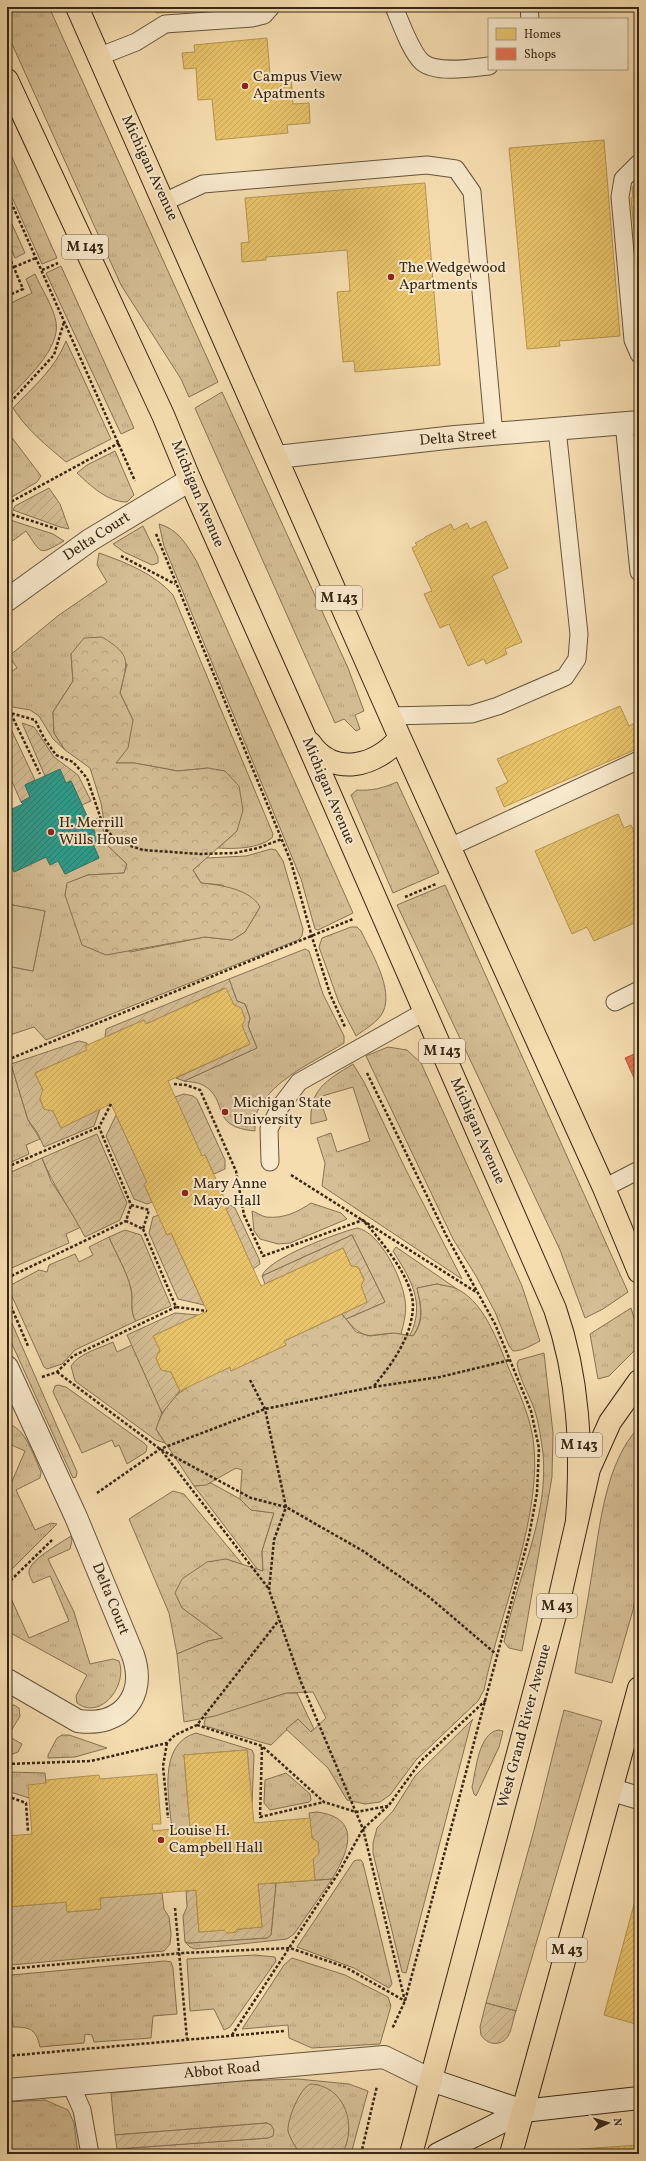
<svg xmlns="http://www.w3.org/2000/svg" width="646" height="2161" font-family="Vollkorn,serif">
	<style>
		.grass { fill: url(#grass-tufts); stroke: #867254 }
		.forest { fill: url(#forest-crowns); stroke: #867254 }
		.garden { fill: url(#garden-furrows); stroke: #867254 }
		.pitch { fill: #d5be95; stroke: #867254 }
		.homes { fill: url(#homes-hatch); stroke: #b49550 }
		.shops { fill: url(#shops-hatch); stroke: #b2593f }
		.schools { fill: url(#schools-hatch); stroke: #2e796a }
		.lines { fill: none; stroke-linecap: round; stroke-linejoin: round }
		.service-casing { stroke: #66543b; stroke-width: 19 }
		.minor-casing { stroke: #66543b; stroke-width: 24 }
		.secondary-casing { stroke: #372614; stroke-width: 24 }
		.primary-casing { stroke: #372614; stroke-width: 24 }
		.path { stroke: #372614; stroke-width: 2.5; stroke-dasharray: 3 2; stroke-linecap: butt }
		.service { stroke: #f8e9cc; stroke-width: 17 }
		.minor { stroke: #f8e9cc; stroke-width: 22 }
		.secondary { stroke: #f8e9cc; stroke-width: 22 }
		.primary { stroke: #f5ddb0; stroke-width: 22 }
		.poi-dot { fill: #8f2418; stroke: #f8e9cc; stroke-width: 1.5 }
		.labels { text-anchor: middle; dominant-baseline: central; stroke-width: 4; stroke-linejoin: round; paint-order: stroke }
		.shield { fill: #f8e9cc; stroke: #71604b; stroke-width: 1 }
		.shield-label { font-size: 14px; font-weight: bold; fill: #372614 }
		.poi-label { font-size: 15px; fill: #372614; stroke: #f8e9cc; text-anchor: start }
		.street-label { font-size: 15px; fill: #372614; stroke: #f8e9cc }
	</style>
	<defs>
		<pattern id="grass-tufts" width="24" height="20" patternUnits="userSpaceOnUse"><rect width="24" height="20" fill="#d5be95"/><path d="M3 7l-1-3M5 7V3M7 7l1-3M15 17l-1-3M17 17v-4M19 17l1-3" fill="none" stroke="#b7a380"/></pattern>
		<pattern id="forest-crowns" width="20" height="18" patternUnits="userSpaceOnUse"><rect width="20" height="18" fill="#d5be95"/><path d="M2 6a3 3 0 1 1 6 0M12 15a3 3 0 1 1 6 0" fill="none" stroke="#b7a380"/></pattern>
		<pattern id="garden-furrows" width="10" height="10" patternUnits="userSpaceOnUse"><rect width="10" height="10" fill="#d5be95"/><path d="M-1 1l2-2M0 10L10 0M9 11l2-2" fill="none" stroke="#b7a380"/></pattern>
		<pattern id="homes-hatch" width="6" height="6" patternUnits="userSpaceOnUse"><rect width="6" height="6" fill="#e9c46a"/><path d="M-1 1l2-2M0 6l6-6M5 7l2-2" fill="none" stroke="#c8a85b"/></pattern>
		<pattern id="shops-hatch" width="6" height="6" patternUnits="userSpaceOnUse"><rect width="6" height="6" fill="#e76f51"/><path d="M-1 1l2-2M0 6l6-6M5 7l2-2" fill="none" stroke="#bc5b42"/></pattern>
		<pattern id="schools-hatch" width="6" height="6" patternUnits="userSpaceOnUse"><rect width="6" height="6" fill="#2a9d8f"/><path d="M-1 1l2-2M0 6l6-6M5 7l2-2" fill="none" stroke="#258074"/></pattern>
	</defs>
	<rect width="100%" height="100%" fill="#f5ddb0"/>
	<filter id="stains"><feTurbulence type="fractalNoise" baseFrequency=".005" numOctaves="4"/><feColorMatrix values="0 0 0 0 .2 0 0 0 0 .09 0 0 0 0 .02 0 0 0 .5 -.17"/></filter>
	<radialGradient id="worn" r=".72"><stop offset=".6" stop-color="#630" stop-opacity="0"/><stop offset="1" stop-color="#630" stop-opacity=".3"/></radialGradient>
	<!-- grass -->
	<path class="grass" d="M7 7H49L218 382 189 397 181 379 121 285 7 33Z
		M7 146 57 258 42 264 7 186Z
		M61 266 134 428 121 434 46 273Z
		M35 274C41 288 54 308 56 322 61 349 24 381 7 400V305L32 293 26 279Z
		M66 341 111 439 66 462C47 446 26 429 13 408 33 387 55 369 66 341Z
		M222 392 348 668 364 711 355 715 360 729 356 731 344 719 335 723 195 408Z
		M7 434 13 439 41 476 37 482 7 500Z
		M115 451 134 495 127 502C107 502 90 485 77 473L87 465Z
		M7 519 53 534 64 541C38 556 42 554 26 531L7 545Z
		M159 524C178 529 187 545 197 562L353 913 318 930 315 929 301 879 164 546Z
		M143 526 158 557V563L152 565 124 552 113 544Z
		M99 553C125 562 155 574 173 595L273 834 272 838C258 849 234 849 218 848L237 831 208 768 178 771 134 763H116L133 720 120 693 127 664 71 654 73 681 53 712 54 733 65 750 53 739 39 716 30 710 7 706V674L17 668 9 656 59 615 107 582 97 565Z
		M397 782 439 873 393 893 351 795 357 790C372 791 383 788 397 782Z
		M98 818 106 836 108 846 127 864 124 873 88 875 68 883 65 895 130 952 205 937 232 940 245 932 260 907 222 885 201 883 193 870 206 858 246 856 271 849 276 850 283 861 303 929 302 936 298 940 46 1040 34 1027 7 1036V966L33 971 45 911 7 904V856L14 872 46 857 50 865 58 861 65 874 99 858 93 844 99 841 90 821Z
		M445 885 628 1292 603 1309 585 1318 560 1250 397 905Z
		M351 927H357L361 931C371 952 394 989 383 1012 378 1022 365 1029 356 1036L339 1003 319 947 322 938Z
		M305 949 309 951 323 994 344 1036V1043C316 1061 274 1078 258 1110 255 1115 255 1125 255 1131 208 1127 230 1100 203 1085 197 1082 190 1082 184 1081L257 1048 248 1026 250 1018 245 1004 237 1001 229 979Z
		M388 1047 407 1050 421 1063 522 1286 540 1341C532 1345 523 1351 513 1351L509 1346 495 1312 476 1276 453 1239 366 1056Z
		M11 1064 28 1120 40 1139 26 1145 29 1154 7 1164V1065Z
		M353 1064 364 1082 406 1170 462 1279 322 1186 325 1163 317 1138 331 1133 337 1152 370 1141 353 1087 319 1097 327 1120 311 1124C309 1089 326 1081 353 1064Z
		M42 1158 51 1181 81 1227 66 1234 69 1243 7 1270V1174Z
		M311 1203 341 1213 347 1219 290 1243 278 1244 260 1239 254 1231 252 1211C256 1212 261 1216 266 1217 283 1219 298 1212 311 1203Z
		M357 1228C380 1232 402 1278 405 1300 407 1311 404 1323 401 1334 373 1330 369 1347 346 1319L385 1302 352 1235 262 1276C268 1258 338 1233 357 1228Z
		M109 1237C116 1254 127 1271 131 1289 134 1300 129 1311 136 1321L75 1350 62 1364 47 1369 44 1367 11 1294V1285L39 1270 47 1272 49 1265 75 1254 79 1262 93 1255 89 1247Z
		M396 1247 457 1289 437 1284 417 1288C421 1306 424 1320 413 1336L410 1335C426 1303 410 1278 393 1251Z
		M631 1308 639 1334V1346L609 1376 598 1379 590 1334Z
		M7 1312 77 1472 76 1477 73 1478 7 1333Z
		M113 1342 117 1352 132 1345 162 1413 156 1429 165 1443 156 1440 75 1381 71 1366C78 1354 100 1348 113 1342Z
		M544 1353 553 1433 552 1477 522 1651 509 1648 504 1642C516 1579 549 1519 543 1453 541 1439 539 1424 535 1411 530 1396 519 1379 517 1363L519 1360Z
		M58 1385 66 1387 144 1443 147 1446 146 1452 127 1464 119 1445 115 1447 112 1440 82 1453 53 1392 55 1386Z
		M7 1424C25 1426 34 1457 41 1472L40 1478 16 1490 35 1530 51 1523 57 1524 7 1574V1493L25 1451 7 1443Z
		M639 1427V1580L633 1610 612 1683 575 1673C580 1640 587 1607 592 1573 600 1526 605 1463 639 1427Z
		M211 1483 240 1499 251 1510 274 1513 262 1551 263 1571 258 1570 194 1486Z
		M173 1491 184 1494 243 1565 226 1559 182 1608 224 1638 208 1641 177 1654 169 1613 129 1519Z
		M71 1536 72 1540 70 1549 48 1559 74 1612 90 1664 113 1659 119 1661C128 1685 101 1721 77 1703L76 1696 87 1675 7 1631V1593L9 1594 29 1638 69 1621 50 1576 33 1583C31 1578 27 1573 30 1568 34 1558 62 1542 71 1536Z
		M286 1693H297L314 1729 310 1732 298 1719 271 1745 205 1726 204 1723 206 1717Z
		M14 1705 19 1708 20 1716 8 1736 22 1744 18 1752 7 1756V1707Z
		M564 1710 602 1721 516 2011 486 2003 534 1830Z
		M473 1719 471 1723 406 1973 402 1972 373 1853V1843L377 1828 393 1811 415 1776Z
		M498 1730 503 1731 499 1747 476 1796 474 1794 472 1787C476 1771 478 1734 498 1730Z
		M196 1733 252 1750 254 1755 252 1805 247 1750 184 1755 190 1827 172 1829C169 1799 157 1744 196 1733Z
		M62 1735H69L107 1748 75 1757 48 1758V1755L57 1738Z
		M7 1772 45 1773 46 1783 29 1798 7 1791Z
		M286 1773 310 1794 311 1800 309 1802 270 1810 264 1803 265 1780Z
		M357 1860H361L363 1863 392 1984 389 1988 354 1968 297 1947 354 1861Z
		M332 1879 294 1934 287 1939 195 1949 190 1947 185 1942 189 1943 267 1938 271 1935 276 1883Z
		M255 1955 275 1957 276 1961 230 2027 224 2030 214 2009 190 2011 187 1959Z
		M292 1958 345 1975 388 1997 391 2006 380 2044 312 2048 289 2038 288 2025 242 2029 284 1965Z
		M165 1961 171 1962 173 1968 177 2014 153 2016 151 2038 94 2042 92 2035 85 2034 84 2043 40 2047C36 2029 30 2027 13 2027L8 1977 11 1975Z
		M298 2079 349 2084 368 2091 351 2154H342L344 2150 291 2138 300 2154H117V2149L268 2138 267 2123 115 2135 111 2093 240 2081Z
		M45 2100 68 2110 74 2123 78 2154H7V2102Z"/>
	<!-- forest -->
	<path class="forest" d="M7 213 25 253 15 258 7 238Z
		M102 637C133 656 127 661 120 693L133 720 128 748 116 763H134L178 771 208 768 225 771 239 786 243 810 237 831 193 870 201 883C221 885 250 889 260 907L245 932 232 940 205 937 106 955 82 945 65 895 67 883 88 875 124 873 127 864 108 846 101 803 90 768 65 750 54 733 53 712 73 681 71 654 84 638Z
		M437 1284C443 1286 452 1286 457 1289 480 1300 493 1330 502 1352 513 1380 528 1408 533 1438 544 1514 499 1614 484 1690L478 1701 416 1760 390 1795 380 1802 365 1804 347 1800 328 1768 286 1729 298 1719 311 1732 326 1718 313 1692 286 1693 215 1716 184 1722 177 1654 208 1641 223 1638 182 1608 175 1593 182 1579 207 1562 226 1559 263 1571 262 1551 274 1513 251 1510 240 1499 242 1470 236 1468 206 1485 194 1486 156 1429C169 1389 194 1384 230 1367L231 1371 286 1345 284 1341 342 1314 356 1332 370 1336 394 1333 413 1336C425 1320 421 1306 417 1288Z"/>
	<!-- garden -->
	<path class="garden" d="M49 488 60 504 69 529 60 527 13 510 15 506Z
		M22 723 34 727 54 757 78 775 91 801 82 805 71 781 66 783 45 776Z
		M7 727 11 729 35 780 25 785 30 797 21 802 7 770Z
		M229 979 237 1001 245 1004 250 1018 248 1026 257 1048 184 1081 176 1078 250 1044 242 1026 245 1018 241 1008 234 1005 225 988 146 1024 144 1020 105 1037 106 1029Z
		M79 1041 87 1043V1050L35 1073 43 1090 40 1099 44 1109 53 1111 61 1128 100 1109 94 1126 44 1147 37 1132 28 1120 11 1064Z
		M184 1094 193 1096 197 1099 225 1160V1169L214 1174 205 1155 202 1156 175 1097Z
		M116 1115 147 1182 144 1184 152 1202 147 1204 134 1199 106 1136Z
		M97 1134 127 1203 120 1220 85 1237C71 1210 53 1186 42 1158Z
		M230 1205 235 1208 259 1259 260 1264 253 1269 226 1209Z
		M159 1215 167 1235 171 1233 204 1305 178 1299 149 1233 153 1217Z
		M125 1230 141 1235 171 1306 136 1321C129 1311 134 1300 131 1289 127 1271 116 1254 109 1237Z
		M352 1235 385 1302 346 1319 342 1314 367 1302 361 1286 364 1279 358 1267 351 1266 343 1248 265 1284 262 1276Z
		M175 1313 198 1315 153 1336 160 1350 156 1358 161 1370 171 1372 180 1391 162 1413 127 1335Z
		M317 1812C362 1818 349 1851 332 1879L315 1880 313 1859 319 1853 318 1842 312 1838 309 1813Z
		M276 1883 271 1935 267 1938 189 1943 185 1942 183 1916 187 1907 186 1891 196 1890 199 1932 224 1930 227 1933 236 1932 238 1929 262 1927 258 1884Z
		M162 1893 164 1909 169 1917 171 1934 170 1944 164 1951 11 1965 7 1964V1907L66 1902 68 1912 100 1909V1898Z
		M486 2003 516 2011C513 2018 512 2030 508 2036 501 2047 487 2045 481 2035L480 2027Z
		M311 2084C345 2086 358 2126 342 2154H300C296 2147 290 2139 288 2131 287 2120 300 2087 311 2084Z
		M267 2123 271 2125 274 2130 273 2136 268 2138 117 2149 115 2135Z"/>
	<!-- pitch -->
	<path class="pitch" d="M7 904 45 911 33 971 7 966Z"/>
	<!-- homes -->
	<path class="homes" d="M150 7H201V11L156 13 155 8 150 9Z
		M267 38 270 74 291 73 293 104 309 103 310 123 287 125 288 133 216 140 212 99 198 100 196 68 184 69 182 53 195 52 194 45Z
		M604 140 620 336 559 341 560 346 527 349 509 148Z
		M425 183 440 365 355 372 354 361 343 362 337 292 350 291 347 250 266 257V260L242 262 241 243 249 242 245 198Z
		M639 186V286L631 198 633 197 632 187Z
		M486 521 508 568 492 576 522 642 505 649 507 654 486 664 484 659 468 666 449 624 440 628 424 594 432 591 412 548 417 545 415 543 425 538V537L451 524 454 530 467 523 470 529Z
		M620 706 629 726 639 721V748L504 807 496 788 508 782 497 759Z
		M618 814 624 828 631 825 639 843V921L594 941 587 927 572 934 535 851Z
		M226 988 234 1005 241 1008 245 1019 242 1026 250 1044 168 1081 202 1156 205 1155 228 1206 229 1208 226 1209 261 1286 343 1248 351 1266 358 1267 364 1280 361 1286 367 1302 284 1341 286 1345 231 1371 230 1367 180 1391 171 1372 161 1370 156 1358 160 1350 153 1336 207 1311 171 1233 167 1235 152 1202 144 1184 147 1182 111 1104 61 1128 53 1111 44 1109 40 1098 43 1090 35 1073 87 1050 85 1046 144 1020 146 1024Z
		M247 1750 254 1823 310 1818 312 1838 318 1842 319 1854 313 1859 315 1880 258 1884 262 1927 238 1929 236 1932 227 1933 224 1930 199 1932 196 1890 100 1898 101 1909 67 1912 66 1902 7 1907V1836L32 1834 28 1785 46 1783V1780L99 1775 100 1779 157 1774 161 1824H152L153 1831 190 1827 184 1755Z
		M639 1886V2025L604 2015Z
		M639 2145V2154H571L580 2149Z"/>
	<!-- shops -->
	<path class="shops" d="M639 1052V1089L625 1058Z"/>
	<!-- schools -->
	<path class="schools" d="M60 769 66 783 71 781 99 842 93 844 99 858 65 874 58 861 50 865 46 857 14 872 7 856V811L23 804 21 802 30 797 25 785Z"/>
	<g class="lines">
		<defs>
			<path id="service" d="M394 7C400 21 411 52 422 62 436 74 472 68 489 66
				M529 7 530 19
				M98 57 136 42 165 24 252 18 264 15 271 7
				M639 163 623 179 620 197 633 340 639 354
				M164 202 203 184 427 165 456 169 472 192 494 435
				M624 423 639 572
				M391 716 472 714 498 706 565 677 577 659 579 634 557 429
				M450 847 639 760
				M615 1002 639 990
				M270 1162 269 1129 280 1107 299 1082 424 1012
				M604 1188 639 1170
				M71 2085 82 2110 90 2154"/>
			<path id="minor" d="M277 457 455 437 639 422
				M7 600 90 540 190 480
				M7 1367 76 1517 133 1655C147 1696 122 1727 78 1721L7 1680
				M612 1790 639 1798
				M7 2090 384 2057 431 2080"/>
			<path id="secondary" d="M431 2080 523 2111
				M438 2154 523 2111 639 2098"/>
			<path id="primary" d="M77 7 400 738 604 1188 639 1272
				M7 80 163 415 190 480 303 733 555 1309C579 1378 582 1447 577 1520
				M310 743C334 778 376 766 400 738
				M411 2154 560 1596 589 1469 610 1422 639 1381
				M511 2154 639 1688"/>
		</defs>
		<!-- service casing -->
		<use href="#service" class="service-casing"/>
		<!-- minor casing -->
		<use href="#minor" class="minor-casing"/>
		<!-- secondary casing -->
		<use href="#secondary" class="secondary-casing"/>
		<!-- primary casing -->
		<use href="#primary" class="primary-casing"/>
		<!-- path -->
		<path class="path" d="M7 193 135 481
			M7 252 23 289 7 296
			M14 267 36 258
			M42 270 58 263
			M7 406 54 355 64 322
			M7 504 119 443
			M7 513 57 529
			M156 534 291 862 312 937 330 994 345 1027
			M121 556 175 584
			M7 712 35 720 44 738 56 755 73 762 87 778 104 828 119 842 143 850 200 854 235 853 258 848 282 839
			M11 714 40 774
			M405 897 436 884
			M7 1060 353 919
			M367 1073 446 1235 495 1324 531 1411 539 1448 537 1493 529 1536 405 2001 392 2029
			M174 1084 186 1085 200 1090 236 1171 244 1215 263 1256 363 1220C381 1241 413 1278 413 1306 412 1337 392 1364 373 1387
			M111 1104 99 1127 131 1205
			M7 1167 99 1127
			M291 1175 476 1292
			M131 1205 149 1210 143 1229 126 1221Z
			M143 1229 176 1307 207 1311
			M7 1278 126 1221
			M7 1297 28 1346
			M57 1372 160 1449 251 1498 286 1507 363 1551 428 1596 496 1654
			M42 1377 57 1372 73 1356 176 1307
			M250 1380 265 1409 286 1507 274 1540 269 1590 301 1682 363 1829 405 2001
			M162 1451 269 1589
			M97 1493 160 1449 265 1409 373 1387 440 1377 510 1360
			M7 1584 53 1539
			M197 1725 262 1746 324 1802 356 1812 388 1806
			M167 1743 163 1766 168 1818
			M262 1747 260 1817 324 1802
			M7 1764 91 1761 167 1743 175 1735 197 1725 279 1620
			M7 1796 26 1803 28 1831
			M175 1908 187 2039
			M7 1969 183 1953 290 1948 345 1967 405 2001
			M232 2035 339 1872 363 1829 389 1805 421 1761 486 1700
			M7 2056 284 2031
			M361 2154 377 2086"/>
		<!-- service -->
		<use href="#service" class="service"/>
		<!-- minor -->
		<use href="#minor" class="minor"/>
		<!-- secondary -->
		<use href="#secondary" class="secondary"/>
		<!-- primary -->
		<use href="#primary" class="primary"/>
	</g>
	<!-- markers -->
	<g class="poi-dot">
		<circle cx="245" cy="86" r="4"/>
		<circle cx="391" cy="277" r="4"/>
		<circle cx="51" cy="832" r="4"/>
		<circle cx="225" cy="1112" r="4"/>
		<circle cx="185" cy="1193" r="4"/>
		<circle cx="161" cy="1840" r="4"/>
	</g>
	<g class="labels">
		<!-- shield labels -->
		<g class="shield">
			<rect x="62" y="235" width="46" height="24" rx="3"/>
			<rect x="316" y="586" width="46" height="24" rx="3"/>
			<rect x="419" y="1039" width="46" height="24" rx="3"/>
			<rect x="556" y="1433" width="46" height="24" rx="3"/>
			<rect x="537" y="1594" width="40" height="24" rx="3"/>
			<rect x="547" y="1938" width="40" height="24" rx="3"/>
		</g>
		<g class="shield-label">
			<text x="85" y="247">M 143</text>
			<text x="339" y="598">M 143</text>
			<text x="442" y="1051">M 143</text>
			<text x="579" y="1445">M 143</text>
			<text x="557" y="1606">M 43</text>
			<text x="567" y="1950">M 43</text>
		</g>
		<!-- poi labels -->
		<g class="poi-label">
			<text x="253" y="77">Campus View<tspan x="253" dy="17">Apatments</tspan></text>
			<text x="399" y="268">The Wedgewood<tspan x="399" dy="17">Apartments</tspan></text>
			<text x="59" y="823">H. Merrill<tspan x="59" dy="17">Wills House</tspan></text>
			<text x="233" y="1103">Michigan State<tspan x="233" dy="17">University</tspan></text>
			<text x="193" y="1184">Mary Anne<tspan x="193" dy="17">Mayo Hall</tspan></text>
			<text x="169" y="1831">Louise H.<tspan x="169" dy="17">Campbell Hall</tspan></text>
		</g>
		<!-- street labels -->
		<g class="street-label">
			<text transform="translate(149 168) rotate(65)">Michigan Avenue</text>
			<text transform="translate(458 438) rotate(-5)">Delta Street</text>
			<text transform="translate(197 494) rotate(67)">Michigan Avenue</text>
			<text transform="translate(97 537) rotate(-33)">Delta Court</text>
			<text transform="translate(328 791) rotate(67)">Michigan Avenue</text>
			<text transform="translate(477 1131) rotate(66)">Michigan Avenue</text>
			<text transform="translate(110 1599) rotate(68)">Delta Court</text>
			<text transform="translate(525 1726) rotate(-75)">West Grand River Avenue</text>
			<text transform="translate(222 2071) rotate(-5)">Abbot Road</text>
		</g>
	</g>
	<!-- margin -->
	<rect width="646" height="2161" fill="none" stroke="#f5ddb0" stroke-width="24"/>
	<rect x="8" y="8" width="630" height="2145" fill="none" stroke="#372614" stroke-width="2"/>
	<rect x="12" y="12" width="622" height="2137" fill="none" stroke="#372614"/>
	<!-- legend -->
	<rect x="488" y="18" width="140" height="52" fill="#f8e9cc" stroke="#ab9b82"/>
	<rect x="496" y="28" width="20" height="12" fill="#e9c46a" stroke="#ab9b82"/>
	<text x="524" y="38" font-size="12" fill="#372614">Homes</text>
	<rect x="496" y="48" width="20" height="12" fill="#e76f51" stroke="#ab9b82"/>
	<text x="524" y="58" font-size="12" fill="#372614">Shops</text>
	<!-- north arrow -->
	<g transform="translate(608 2123) rotate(85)" stroke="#f8e9cc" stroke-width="3" paint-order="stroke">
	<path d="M0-3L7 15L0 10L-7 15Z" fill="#372614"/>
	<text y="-6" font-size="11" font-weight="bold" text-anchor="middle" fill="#372614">N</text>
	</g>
	<rect width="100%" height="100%" filter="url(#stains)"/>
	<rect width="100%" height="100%" fill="url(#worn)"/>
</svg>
